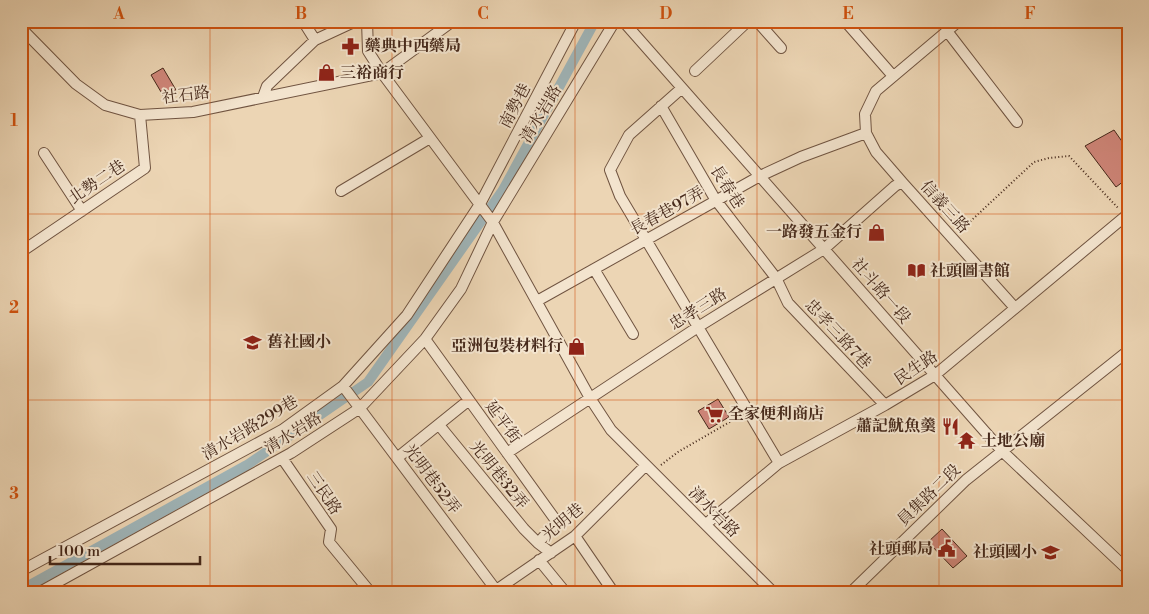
<svg xmlns="http://www.w3.org/2000/svg" width="1149" height="614" font-family="'Libre Bodoni','Noto Serif TC',serif">
	<style>
		.lines { fill: none; stroke-linecap: round; stroke-linejoin: round }
		.canal { stroke: #9fb5b9; stroke-width: 10 }
		.building { fill: #cf8679; stroke: #46291b }
		.minor-casing { stroke: #705441; stroke-width: 12 }
		.path { stroke: #46291b; stroke-width: 2; stroke-dasharray: 1 2.5; stroke-linecap: butt }
		.minor { stroke: #f3e4ce; stroke-width: 10 }
		.grid { fill: none; stroke: #d0520e; stroke-width: 1; stroke-opacity: 0.55 }
		.labels { text-anchor: middle; dominant-baseline: central; stroke-width: 4; stroke-linejoin: round; paint-order: stroke }
		.poi-label { font-size: 16px; font-weight: bold; fill: #46291b; stroke: #f3e4ce; text-anchor: start }
		.street-label { font-size: 16px; fill: #46291b; stroke: #f3e4ce }
		.neatline { fill: none; stroke: #d0520e; stroke-width: 2 }
		.grid-label { font-size: 16px; text-anchor: middle; font-weight: bold; fill: #d0520e }
	</style>
	<rect width="100%" height="100%" fill="#ecd5b4"/>
	<filter id="stains"><feTurbulence type="fractalNoise" baseFrequency=".004" numOctaves="4"/><feColorMatrix values="0 0 0 0 .2 0 0 0 0 .09 0 0 0 0 .02 0 0 0 .5 -.17"/></filter>
	<radialGradient id="worn" r=".72"><stop offset=".6" stop-color="#630" stop-opacity="0"/><stop offset="1" stop-color="#630" stop-opacity=".3"/></radialGradient>
	<g class="lines">
		<!-- canal -->
		<path class="canal" d="M21 590 247 465 368 382 503 190 595 21"/>
	</g>
	<!-- building -->
	<path class="building" d="M163 68 176 90 164 97 151 75Z
		M1114 130 1128 150V178L1116 187 1085 146Z
		M718 399 729 417 709 429 698 411Z
		M942 529 967 556 953 568 928 542Z"/>
	<g class="lines">
		<defs>
			<path id="minor" d="M303 21 315 40
				M367 21 368 51 382 73 492 221 590 398 611 430 774 593
				M623 21 1002 451 1128 570
				M757 21 781 48
				M845 21 893 76
				M21 28 76 84 105 105 140 115 193 112 382 73 453 21
				M947 31 1017 122
				M695 71 748 21
				M682 88 629 135 610 170 620 196 779 463
				M263 97 267 86 315 40 356 21
				M661 106 715 199 776 278 788 303 885 405
				M44 153 82 211
				M902 182 876 152 866 133 865 114 876 91 959 21
				M341 191 430 138
				M21 252 145 168 140 115
				M594 269 633 334
				M537 301 760 176 801 157 866 133
				M425 339 557 522 538 543 551 553
				M343 386 496 590
				M439 425 524 529 538 543
				M507 453 698 327 824 249 895 186 902 182 1015 308
				M282 458 331 529 329 542 371 593
				M397 458 469 400
				M706 524 779 463 885 405 935 375 1128 214
				M575 536 614 593
				M539 560 566 593
				M21 571 282 430 343 386 407 315 480 204 576 21
				M38 593 291 453 360 408 425 339 461 289 493 222 615 21
				M492 593 575 536 646 465
				M850 593 966 480 1128 351"/>
		</defs>
		<!-- minor casing -->
		<use href="#minor" class="minor-casing"/>
		<!-- path -->
		<path class="path" d="M960 231 1034 162 1049 158 1069 156 1119 209
			M661 465 678 452 740 416"/>
		<!-- minor -->
		<use href="#minor" class="minor"/>
	</g>
	<!-- grid -->
	<path class="grid" d="M210 21V593M392 21V593M575 21V593M757 21V593M939 21V593M21 214H1128M21 400H1128"/>
	<!-- icons -->
	<defs>
		<symbol id="pharmacy-bare" viewBox="-9 -9 18 18"><path d="M-2-6h4v4h4v4h-4v4h-4v-4h-4v-4h4Z" fill="#8f2418" stroke="#f3e4ce" stroke-width="2.5" paint-order="stroke"/></symbol>
		<symbol id="shop-bare" viewBox="-9 -9 18 18"><path d="M-5-2.5h2.3a2.7 3.5 0 0 1 5.4 0H5L5.5 6h-11ZM-1.5-2.5h3a1.5 2.3 0 0 0-3 0Z" fill="#8f2418" stroke="#f3e4ce" stroke-width="2.5" paint-order="stroke"/></symbol>
		<symbol id="library-bare" viewBox="-9 -9 18 18"><path d="M-6-4Q-3-5.5-.7-3.5V5Q-3 3-6 4ZM6-4Q3-5.5 .7-3.5V5Q3 3 6 4Z" fill="#8f2418" stroke="#f3e4ce" stroke-width="2.5" paint-order="stroke"/></symbol>
		<symbol id="school-bare" viewBox="-9 -9 18 18"><path d="M0-5L7-2L0 1L-7-2ZM-4 1L0 2.5L4 1V4Q0 6-4 4Z" fill="#8f2418" stroke="#f3e4ce" stroke-width="2.5" paint-order="stroke"/></symbol>
		<symbol id="supermarket-bare" viewBox="-9 -9 18 18"><path d="M-6-5.5h2.5l.6 2H6L4.5 2H-2.5L-4.4-4H-6ZM-1.5 3.2a1.3 1.3 0 1 0 .1 0ZM3 3.2a1.3 1.3 0 1 0 .1 0Z" fill="#8f2418" stroke="#f3e4ce" stroke-width="2.5" paint-order="stroke"/></symbol>
		<symbol id="restaurant-bare" viewBox="-9 -9 18 18"><path d="M-5-6h1v4h1v-4h1v4h1v-4h1v5L-1.5 .5V6h-2V.5L-5-1ZM5-6V6H3V1.5H1.5Q1.5-4 5-6Z" fill="#8f2418" stroke="#f3e4ce" stroke-width="2.5" paint-order="stroke"/></symbol>
		<symbol id="temple-bare" viewBox="-9 -9 18 18"><path d="M0-6L5-2H3V0L6.5 2.5H4V6H1.5V3h-3V6H-4V2.5H-6.5L-3 0V-2H-5Z" fill="#8f2418" stroke="#f3e4ce" stroke-width="2.5" paint-order="stroke"/></symbol>
		<symbol id="civic-bare" viewBox="-9 -9 18 18"><path d="M-.6-6.5H3V-4.5H.6V-3L4-1V1h2V6H-6V1h2V-1L-.6-3ZM-1.2 2.5V6h2.4V2.5Z" fill="#8f2418" stroke="#f3e4ce" stroke-width="2.5" paint-order="stroke"/></symbol>
	</defs>
	<g fill-rule="evenodd">
		<use href="#pharmacy-bare" x="338" y="34" width="25" height="25"/>
		<use href="#shop-bare" x="314" y="60" width="25" height="25"/>
		<use href="#shop-bare" x="864" y="220" width="25" height="25"/>
		<use href="#library-bare" x="904" y="258" width="25" height="25"/>
		<use href="#school-bare" x="240" y="330" width="25" height="25"/>
		<use href="#shop-bare" x="564" y="334" width="25" height="25"/>
		<use href="#supermarket-bare" x="702" y="402" width="25" height="25"/>
		<use href="#restaurant-bare" x="938" y="414" width="25" height="25"/>
		<use href="#temple-bare" x="954" y="428" width="25" height="25"/>
		<use href="#civic-bare" x="934" y="536" width="25" height="25"/>
		<use href="#school-bare" x="1038" y="540" width="25" height="25"/>
	</g>
	<g class="labels">
		<!-- poi labels -->
		<g class="poi-label">
			<text x="365" y="46">藥典中西藥局</text>
			<text x="340" y="73">三裕商行</text>
			<text x="862" y="232" text-anchor="end">一路發五金行</text>
			<text x="930" y="271">社頭圖書館</text>
			<text x="267" y="342">舊社國小</text>
			<text x="563" y="346" text-anchor="end">亞洲包裝材料行</text>
			<text x="728" y="414">全家便利商店</text>
			<text x="936" y="426" text-anchor="end">蕭記魷魚羹</text>
			<text x="981" y="441">土地公廟</text>
			<text x="933" y="549" text-anchor="end">社頭郵局</text>
			<text x="1037" y="552" text-anchor="end">社頭國小</text>
		</g>
		<!-- street labels -->
		<g class="street-label">
			<text transform="translate(186 95) rotate(-7)">社石路</text>
			<text transform="translate(515 106) rotate(-62)">南勢巷</text>
			<text transform="translate(541 114) rotate(-59)">清水岩路</text>
			<text transform="translate(97 182) rotate(-34)">北勢二巷</text>
			<text transform="translate(727 187) rotate(57)">長春巷</text>
			<text transform="translate(945 207) rotate(48)">信義三路</text>
			<text transform="translate(667 211) rotate(-29)">長春巷97弄</text>
			<text transform="translate(881 291) rotate(49)">社斗路一段</text>
			<text transform="translate(698 309) rotate(-32)">忠孝三路</text>
			<text transform="translate(838 334) rotate(47)">忠孝三路7巷</text>
			<text transform="translate(916 368) rotate(-34)">民生路</text>
			<text transform="translate(503 422) rotate(54)">延平街</text>
			<text transform="translate(250 428) rotate(-31)">清水岩路299巷</text>
			<text transform="translate(293 433) rotate(-32)">清水岩路</text>
			<text transform="translate(499 475) rotate(51)">光明巷32弄</text>
			<text transform="translate(432 479) rotate(53)">光明巷52弄</text>
			<text transform="translate(324 493) rotate(56)">三民路</text>
			<text transform="translate(929 495) rotate(-44)">員集路二段</text>
			<text transform="translate(714 512) rotate(45)">清水岩路</text>
			<text transform="translate(563 522) rotate(-40)">光明巷</text>
		</g>
	</g>
	<!-- margin -->
	<rect width="1149" height="614" fill="none" stroke="#ecd5b4" stroke-width="55"/>
	<!-- scale -->
	<path d="M50 556v8h150v-8" fill="none" stroke="#46291b" stroke-width="2.5"/>
	<text x="58" y="556" font-size="15" fill="#46291b" stroke="#f3e4ce" stroke-width="4" paint-order="stroke">100 m</text>
	<rect x="28" y="28" width="1094" height="558" class="neatline"/>
	<g class="grid-label">
		<text x="119" y="19">A</text>
		<text x="301" y="19">B</text>
		<text x="483" y="19">C</text>
		<text x="666" y="19">D</text>
		<text x="848" y="19">E</text>
		<text x="1030" y="19">F</text>
		<text x="14" y="126">1</text>
		<text x="14" y="313">2</text>
		<text x="14" y="499">3</text>
	</g>
	<rect width="100%" height="100%" filter="url(#stains)"/>
	<rect width="100%" height="100%" fill="url(#worn)"/>
</svg>
